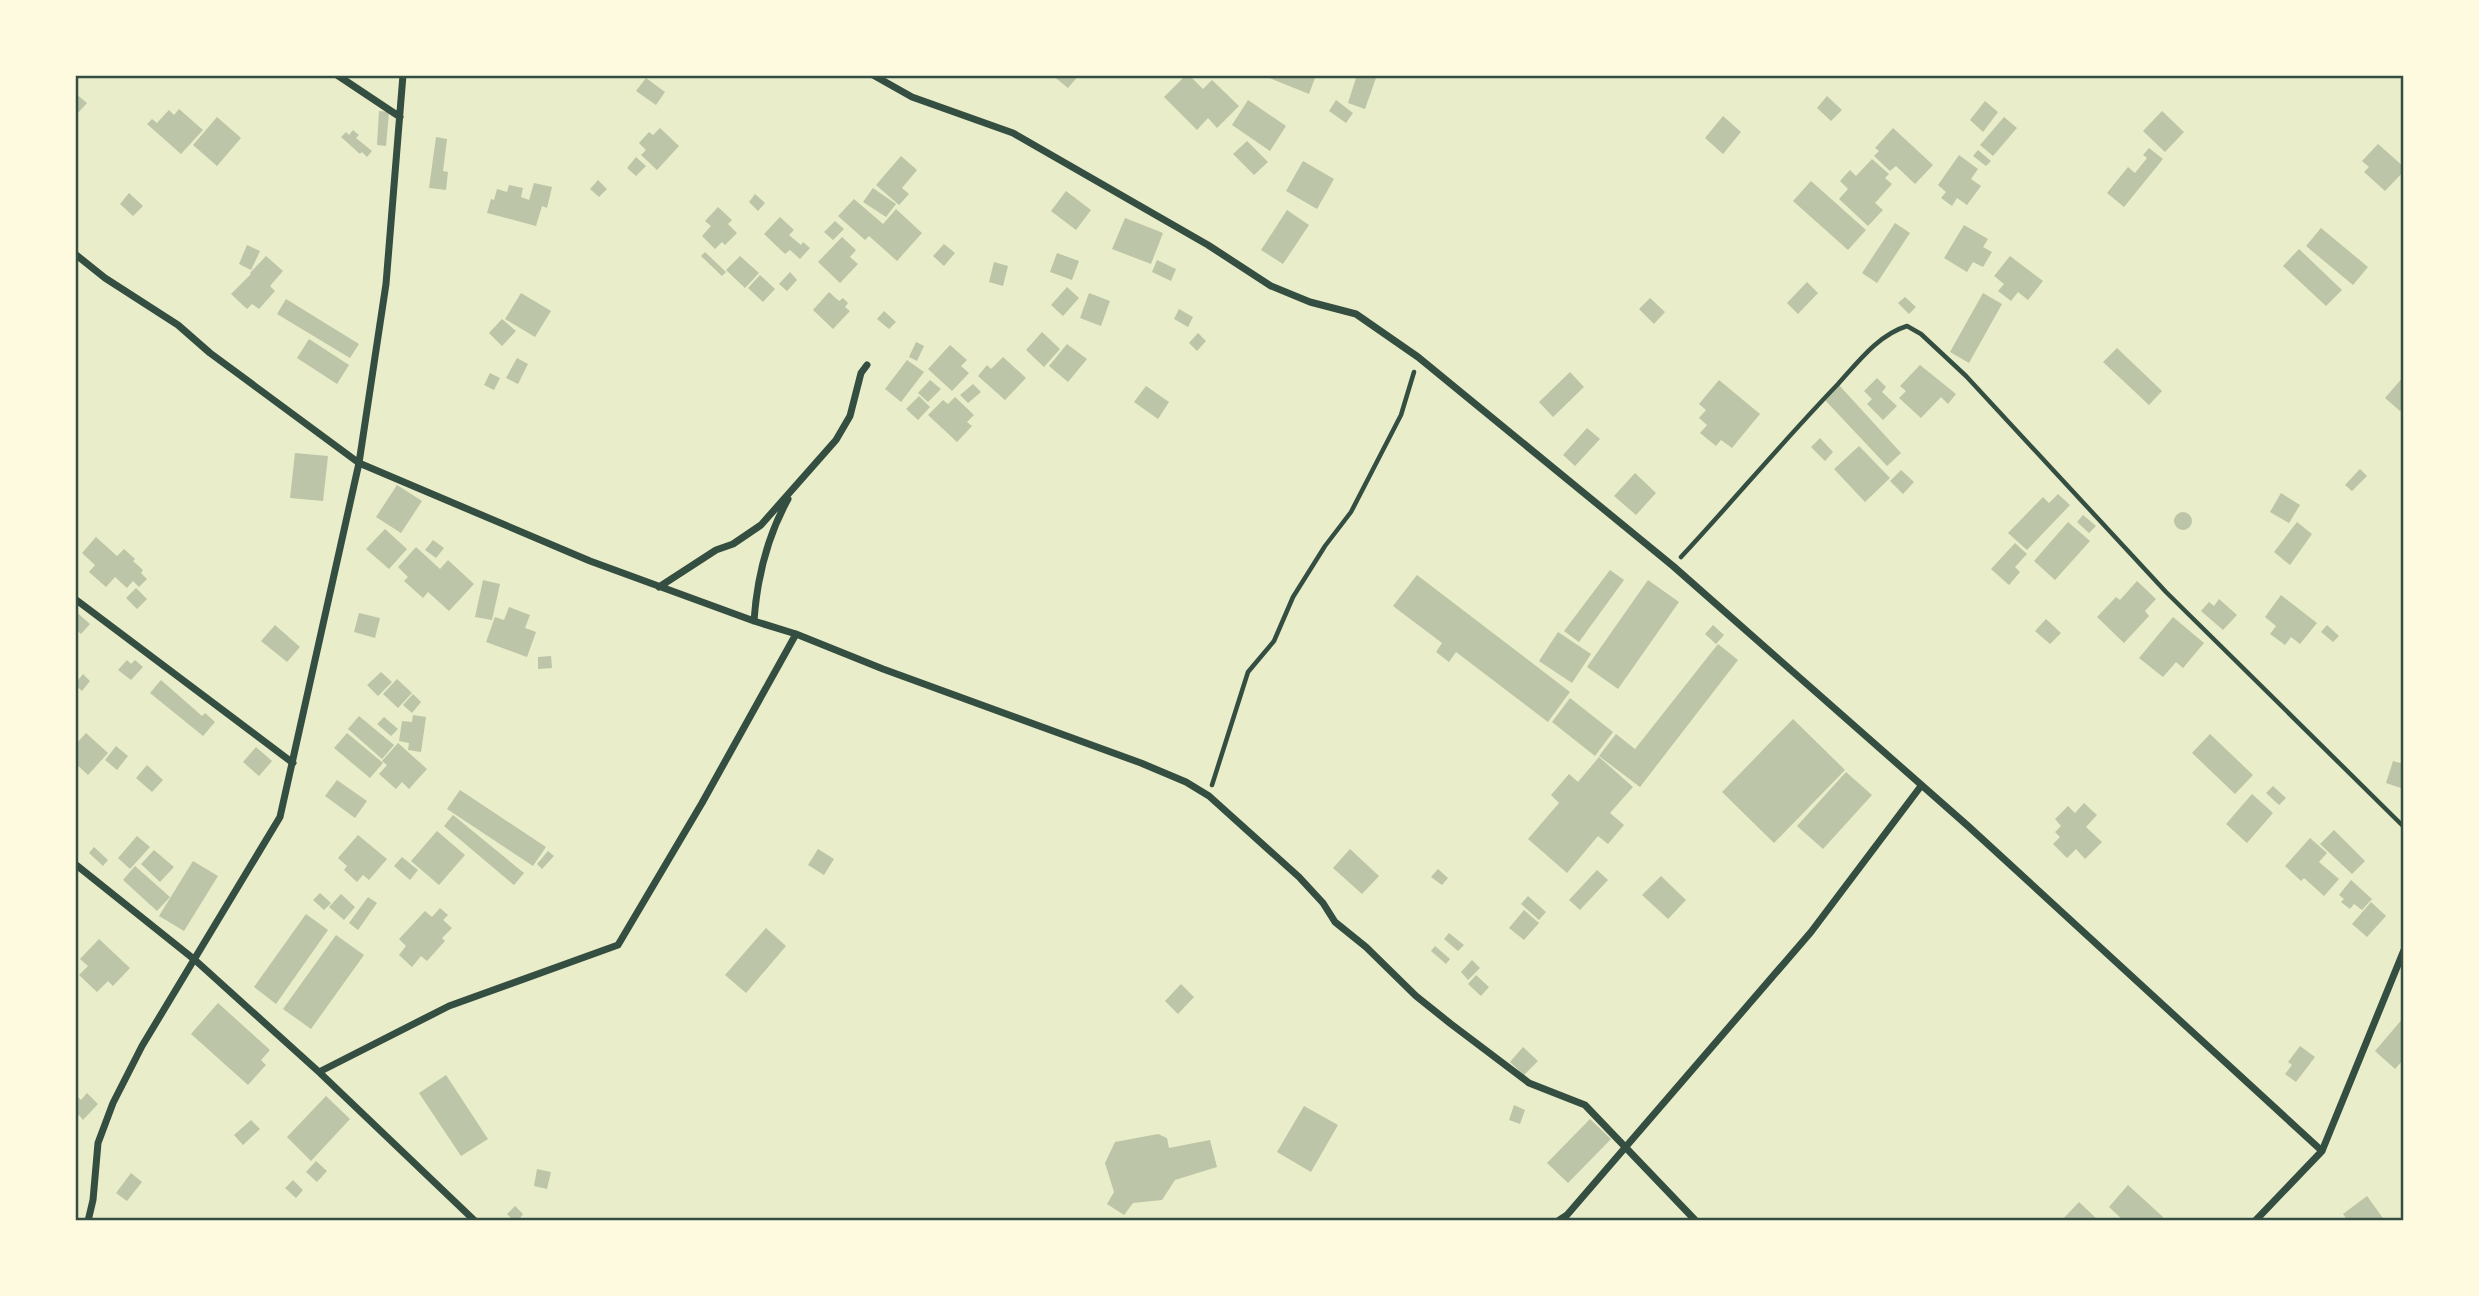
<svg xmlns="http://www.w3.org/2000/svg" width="2479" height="1296" font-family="Raleway,sans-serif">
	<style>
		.building { fill: #bcc5a7 }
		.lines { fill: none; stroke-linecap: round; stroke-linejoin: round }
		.path { stroke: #344e41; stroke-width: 4.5 }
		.minor { stroke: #344e41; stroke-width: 7 }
		.neatline { fill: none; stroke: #344e41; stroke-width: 2.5 }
	</style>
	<rect width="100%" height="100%" fill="#e9edc9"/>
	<!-- building -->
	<path class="building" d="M1052 75H1079L1068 88Z
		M1186 75H1189L1203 89 1212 80 1239 106 1217 128 1208 118 1197 130 1164 97Z
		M1262 75H1316L1309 94Z
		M1357 75H1377L1365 109 1348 103Z
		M646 78 665 92 656 105 636 91Z
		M75 93 87 103 77 114 75 112Z
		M1827 96 1842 110 1831 121 1817 108Z
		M1248 100 1286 126 1270 151 1232 125Z
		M1336 100 1353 113 1346 123 1329 111Z
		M1985 101 1998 112 1983 132 1970 120Z
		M179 109 203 130 181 154 147 124 152 119 157 123 169 110 174 115Z
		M379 111 389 112 386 146 377 145Z
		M2162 111 2184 132 2165 152 2143 131Z
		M1723 116 1741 132 1723 154 1705 138Z
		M217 117 241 138 217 166 193 145Z
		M2004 117 2017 128 1993 156 1980 145Z
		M660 128 679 146 657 170 641 155 646 150 639 143 649 132 653 135Z
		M1893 128 1933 165 1915 184 1896 166 1890 171 1874 156 1879 151 1875 148Z
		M353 130 359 135 356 138 372 151 367 157 362 152 360 154 341 137 346 132 349 135Z
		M436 137 447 139 443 171 448 172 446 190 429 188Z
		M1247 141 1268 162 1254 175 1233 154Z
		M2378 144 2404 167V171L2385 191 2364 172 2369 167 2362 161Z
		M2149 148 2163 159 2124 207 2107 193 2128 167 2135 173 2147 158 2143 155Z
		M1978 150 1991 161 1986 166 1973 156Z
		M1959 155 1978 169 1971 179 1981 186 1967 205 1957 198 1952 206 1941 198 1946 192 1938 185Z
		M901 156 917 170 902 188 909 194 899 205 876 185Z
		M636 157 646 166 636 176 627 168Z
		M1872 159 1889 174 1885 178 1892 184 1875 203 1883 210 1868 226 1839 199 1848 189 1840 181 1850 170 1856 176Z
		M1303 161 1334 179 1317 209 1286 191Z
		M598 180 607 189 599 197 590 189Z
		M1811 181 1866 230 1848 250 1793 201Z
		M534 183 552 187 547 208 542 206 536 226 487 213 491 199 494 200 497 189 507 192 509 185 523 188 521 197 529 200Z
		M873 188 896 204 886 217 863 202Z
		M1066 191 1091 210 1076 230 1051 211Z
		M129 193 143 206 133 216 120 204Z
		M755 194 765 203 758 211 749 202Z
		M854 199 883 224 896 209 922 233 897 261 869 236 865 240 838 216Z
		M718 207 732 220 728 224 737 233 725 245 722 242 715 249 702 236 711 226 705 221Z
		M1287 210 1309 225 1283 264 1261 250Z
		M780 217 794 230 789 235 801 245 803 242 810 248 800 259 790 250 785 254 764 234Z
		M1125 218 1163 233 1151 264 1112 249Z
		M835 221 844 229 833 240 824 232Z
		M1895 223 1910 233 1877 283 1862 273Z
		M1964 225 1988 239 1983 247 1992 252 1983 267 1973 262 1967 272 1944 258Z
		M2321 228 2368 267 2353 285 2306 246Z
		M842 237 856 250 850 257 858 264 840 283 818 262Z
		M944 244 955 253 944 266 933 256Z
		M247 245 260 251 251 270 239 264Z
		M2299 249 2342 290 2326 306 2283 266Z
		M705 252 726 272 722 276 701 256Z
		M1057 253 1079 261 1072 280 1050 272Z
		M266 256 283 271 270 286 275 291 259 309 252 304 247 309 231 294 251 274 250 273Z
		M740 256 759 273 745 288 726 270Z
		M2010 256 2043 281 2028 300 2018 292 2011 301 1998 291 2004 284 1994 276Z
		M1157 260 1176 269 1171 281 1152 272Z
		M994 262 1008 266 1003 286 989 282Z
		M790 272 797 280 787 291 779 284Z
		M760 275 775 289 763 302 748 288Z
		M1807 282 1818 293 1798 314 1787 303Z
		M1067 287 1079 298 1063 316 1051 305Z
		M829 292 839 301 843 298 848 303 845 307 850 311 833 329 813 310Z
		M521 293 551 311 535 337 505 319Z
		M1089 293 1110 301 1101 326 1080 318Z
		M1983 293 2002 304 1969 363 1950 352Z
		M1905 297 1916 307 1909 314 1898 303Z
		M1650 298 1665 312 1654 324 1639 309Z
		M286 299 359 344 350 358 277 314Z
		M1179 309 1193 317 1188 327 1174 319Z
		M884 311 896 322 889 329 877 319Z
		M502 319 516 331 502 346 489 333Z
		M1042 332 1060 349 1044 367 1026 350Z
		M1198 333 1206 341 1197 351 1189 343Z
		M309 339 349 365 337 384 297 358Z
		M916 342 924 346 917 361 909 357Z
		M1067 344 1087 359 1068 382 1049 366Z
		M950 345 967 360 961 366 969 373 952 391 928 369Z
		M2117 348 2162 391 2149 405 2103 362Z
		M1003 357 1026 378 1005 400 978 376 987 365 991 369Z
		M517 358 528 364 518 384 506 378Z
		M907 360 924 372 901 402 885 389Z
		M1920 365 1956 394 1948 404 1941 397 1921 418 1899 398 1906 391 1900 386Z
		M1570 372 1584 387 1553 417 1539 402Z
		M490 373 500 378 494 390 484 385Z
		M2404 376V407L2400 411 2385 398Z
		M1877 378 1886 387 1882 392 1897 406 1883 420 1867 404 1872 399 1864 391Z
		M930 380 941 389 928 402 918 393Z
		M1719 380 1760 414 1732 448 1721 440 1716 446 1700 433 1707 425 1699 418 1706 410 1699 404Z
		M973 384 981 392 968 403 960 395Z
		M1839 385 1901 453 1887 466 1824 399Z
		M1146 386 1169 402 1158 419 1134 402Z
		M919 396 930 407 918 420 906 409Z
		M955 397 974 415 967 422 972 426 957 442 928 415 943 400 948 404Z
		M1587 428 1600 439 1575 466 1563 455Z
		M1820 438 1833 452 1825 461 1811 447Z
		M1859 446 1890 478 1865 502 1834 469Z
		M295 453 328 456 323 501 290 498Z
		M2360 469 2367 476 2352 491 2345 485Z
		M1901 470 1914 482 1903 494 1890 481Z
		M1635 473 1656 493 1636 515 1614 496Z
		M397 485 422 501 401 533 376 517Z
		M2281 493 2300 505 2289 523 2270 512Z
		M2058 494 2070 505 2027 550 2008 533 2043 497 2049 503Z
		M2174 521a9 9 0 1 1 18 0a9 9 0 1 1-18 0Z
		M2083 515 2096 526 2089 533 2077 522Z
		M2068 522 2090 541 2055 580 2034 561Z
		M2297 522 2312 534 2290 565 2274 552Z
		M385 529 407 549 389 569 366 549Z
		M96 537 117 556 124 549 135 559 133 561 143 570 141 573 147 579 139 587 133 581 127 588 115 577 106 587 89 572 95 565 82 553Z
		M433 540 444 548 436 558 425 550Z
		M2015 543 2027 554 2015 567 2020 572 2009 585 1991 569Z
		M416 547 440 569 448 560 474 584 449 611 428 592 423 598 404 581 408 577 398 567Z
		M1610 570 1624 580 1579 642 1564 631Z
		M1417 575 1570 692 1548 722 1456 652 1449 662 1436 652 1442 643 1393 606Z
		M483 580 500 584 492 620 475 617Z
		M1648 580 1679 602 1618 689 1587 667Z
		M2137 581 2156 599 2145 611 2149 616 2124 643 2097 617 2116 597 2120 600Z
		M136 588 147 599 137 609 126 598Z
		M2281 595 2317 623 2300 644 2291 637 2285 645 2270 634 2276 626 2265 617Z
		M2219 599 2237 615 2223 630 2201 611 2209 602 2214 606Z
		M509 607 530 615 525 628 536 632 527 657 486 642 495 617 504 620Z
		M75 611 90 624 81 634 75 629Z
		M359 613 380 618 375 638 354 632Z
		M2173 617 2204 643 2183 668 2176 662 2163 677 2139 658Z
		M2046 619 2061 633 2050 644 2035 631Z
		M275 625 300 647 287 662 261 641Z
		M1713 625 1724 635 1716 644 1705 634Z
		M2327 625 2339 636 2333 642 2321 632Z
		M1558 632 1591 654 1572 683 1539 661Z
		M1718 644 1738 660 1640 787 1599 756 1616 734 1635 749Z
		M551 656 552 668 538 669V657Z
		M127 660 131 664 135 660 143 667 131 680 118 670Z
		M381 672 392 682 378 696 367 685Z
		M83 674 90 681 82 691 75 685V677L78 680Z
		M397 679 412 693 398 708 383 694Z
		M161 680 202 716 205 713 215 722 203 736 150 693Z
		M413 694 421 702 412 713 403 705Z
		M1570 698 1613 732 1595 756 1552 722Z
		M413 715 426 717 421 752 408 750 409 743 399 741 402 721 412 722Z
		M359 716 394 745 382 759 348 729Z
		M384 717 398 729 391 736 377 724Z
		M1793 719 1845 770 1774 843 1722 792Z
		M86 733 108 753 88 775 75 763V745Z
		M347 733 383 763 370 778 334 748Z
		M2210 734 2253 775 2235 794 2192 753Z
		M398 743 427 769 409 789 402 782 396 789 379 774 387 765 382 761Z
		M116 746 128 756 117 770 105 760Z
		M256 747 272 761 259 776 243 762Z
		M1599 757 1633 787 1610 813 1624 825 1608 844 1598 836 1567 873 1528 839 1559 803 1551 795 1569 774 1578 782Z
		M2393 761 2404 764V789L2386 783Z
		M147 765 163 780 152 792 136 778Z
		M1846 772 1872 795 1823 849 1797 826Z
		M337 780 367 801 355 818 325 796Z
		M2273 786 2286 798 2279 805 2266 793Z
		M460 790 546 847 533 866 447 809Z
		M2252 794 2273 813 2247 843 2226 824Z
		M2084 803 2097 815 2086 827 2102 842 2085 859 2076 849 2067 858 2053 844 2060 837 2055 832 2061 826 2055 819 2068 806 2075 813Z
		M453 815 524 873 514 885 444 826Z
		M2334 830 2365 861 2352 874 2320 844Z
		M437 831 465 855 439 885 411 861Z
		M358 835 387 859 369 880 363 875 357 882 344 870 347 866 338 858Z
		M137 836 150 847 130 869 118 858Z
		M2310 838 2327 853 2319 862 2339 879 2324 896 2304 878 2301 881 2285 866Z
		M94 847 108 860 103 866 89 853Z
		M818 849 834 859 824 875 808 865Z
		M1350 849 1379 876 1362 894 1333 868Z
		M154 850 174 867 160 882 141 864Z
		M548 851 554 856 542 869 537 864Z
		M402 857 418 870 410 880 394 866Z
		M193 861 218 876 184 931 159 916Z
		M135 866 170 897 157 911 123 880Z
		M1438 869 1448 878 1442 885 1431 877Z
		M1597 870 1608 880 1580 910 1569 900Z
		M1661 876 1686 900 1668 919 1642 895Z
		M2351 880 2372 899 2362 910 2354 904 2350 909 2341 902 2344 899 2339 895Z
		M320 893 331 903 324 910 313 900Z
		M341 894 355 907 344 920 329 907Z
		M1528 896 1546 912 1539 920 1521 904Z
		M368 897 377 903 358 930 349 923Z
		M2371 902 2386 916 2367 937 2352 924Z
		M440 908 448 915 443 920 452 928 442 938 445 941 427 961 421 956 412 967 399 955 406 946 399 939 425 911 432 917Z
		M1524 910 1539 923 1524 940 1509 928Z
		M306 914 328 930 276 1004 254 987Z
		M766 928 786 946 746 993 725 975Z
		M1449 933 1464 945 1458 951 1444 939Z
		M336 935 364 955 311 1029 283 1009Z
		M99 939 130 968 113 986 108 981 97 992 79 975 88 966 80 959Z
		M1435 946 1450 959 1446 964 1431 951Z
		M1472 960 1480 968 1468 980 1461 972Z
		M1476 975 1489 987 1481 996 1468 984Z
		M1181 984 1194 997 1178 1014 1165 1001Z
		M218 1003 270 1050 261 1060 266 1065 248 1085 191 1034Z
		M2404 1017V1059L2395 1069 2375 1051Z
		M2300 1046 2315 1057 2296 1082 2285 1074 2292 1065 2288 1062Z
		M1523 1047 1538 1061 1524 1075 1510 1062Z
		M446 1075 488 1139 461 1156 419 1093Z
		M87 1093 98 1104 83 1120 79 1115 77 1118 75 1116V1094L81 1100Z
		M326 1096 350 1119 311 1161 287 1137Z
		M1514 1105 1525 1110 1520 1124 1509 1120Z
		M1304 1106 1338 1125 1311 1172 1277 1152Z
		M1590 1119 1611 1139 1568 1183 1547 1163Z
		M251 1120 260 1129 243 1145 234 1135Z
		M1158 1134 1167 1138 1169 1148 1210 1140 1217 1167 1175 1180 1162 1200 1133 1203 1124 1215 1107 1204 1114 1192 1105 1163 1115 1142Z
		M316 1161 327 1171 317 1182 306 1172Z
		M537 1169 551 1172 547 1189 534 1186Z
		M131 1173 142 1182 127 1201 116 1193Z
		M293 1180 303 1190 296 1198 285 1188Z
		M2128 1185 2163 1217 2160 1221H2124L2109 1207Z
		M2367 1196 2385 1221H2348L2343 1214Z
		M2079 1202 2099 1221H2061Z
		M515 1206 523 1214 518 1221H514L507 1214Z"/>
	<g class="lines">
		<!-- path -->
		<path class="path" d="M1681 557C1734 500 1784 440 1838 384 1858 362 1878 335 1907 326L1921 334 1966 376 2166 592 2404 827
			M1212 785 1248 672 1274 641 1293 597 1325 546 1351 512 1401 415 1414 372"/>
		<!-- minor -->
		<path class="minor" d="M337 75 400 117
			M873 75 912 97 1013 133 1208 245 1271 286 1310 302 1356 314 1418 357 1673 566 1968 826 2322 1151
			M75 254 105 278 178 325 210 353 359 463 590 561 754 621 796 634 883 669 1141 763 1186 782 1209 796 1299 877 1323 903 1335 922 1366 947 1416 996 1451 1024 1529 1083 1585 1105 1696 1221
			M659 587 716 550 733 544 761 525 836 440 850 416 861 373 867 365
			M75 599 293 763
			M754 621C757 578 767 537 788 499
			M75 864 195 960 319 1072 475 1221
			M319 1072 449 1006 618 945 702 803 796 634
			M88 1221 93 1200 98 1143 113 1103 142 1046 280 817 359 463 386 284 403 75
			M1558 1221 1567 1215 1811 932 1921 786
			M2255 1221 2322 1151 2404 950"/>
	</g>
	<!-- border -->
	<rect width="2479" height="1296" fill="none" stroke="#fefae0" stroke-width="154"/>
	<rect x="77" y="77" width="2325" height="1142" class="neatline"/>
</svg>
